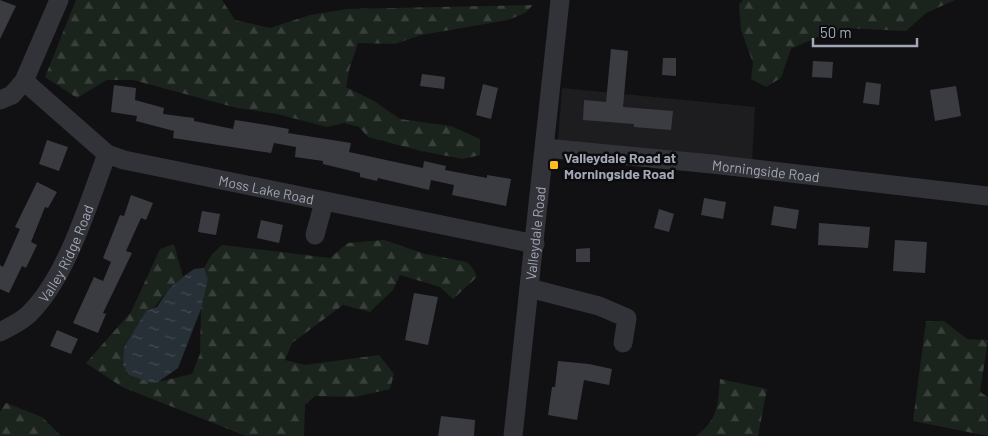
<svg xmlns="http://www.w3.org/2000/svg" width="988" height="436" font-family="Barlow,sans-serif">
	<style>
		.built { fill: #1d1d20 }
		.forest { fill: url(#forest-firs) }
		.water { fill: url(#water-ripples) }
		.building { fill: #3b3c41 }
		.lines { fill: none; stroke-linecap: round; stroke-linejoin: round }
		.minor { stroke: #323338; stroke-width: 19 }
		.poi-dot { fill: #febd1e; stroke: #0c0c0e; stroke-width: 2 }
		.labels { text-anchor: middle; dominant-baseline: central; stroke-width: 5; stroke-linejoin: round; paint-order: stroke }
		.poi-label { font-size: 14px; font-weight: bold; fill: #a2a7b5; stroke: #0c0c0e; text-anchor: start }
		.street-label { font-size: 14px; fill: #a2a7b5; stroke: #0c0c0e }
	</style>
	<defs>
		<pattern id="forest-firs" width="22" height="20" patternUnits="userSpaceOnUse" patternTransform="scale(1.25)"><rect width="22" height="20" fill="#1b231d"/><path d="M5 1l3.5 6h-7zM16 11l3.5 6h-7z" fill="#39403c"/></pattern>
		<pattern id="water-ripples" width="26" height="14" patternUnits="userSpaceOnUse" patternTransform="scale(1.25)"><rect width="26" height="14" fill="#272f37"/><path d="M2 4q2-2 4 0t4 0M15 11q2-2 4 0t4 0" fill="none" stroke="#434a52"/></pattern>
	</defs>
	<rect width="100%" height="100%" fill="#111113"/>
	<!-- built -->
	<path class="built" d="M562 88 755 107 752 163 558 140Z"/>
	<!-- forest -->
	<path class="forest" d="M76 0H222L235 20 270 28 310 15 347 9 533 5 525 13 508 20 421 35 395 44 358 43 349 70 346 87 374 101 400 119 451 126 480 139V155L463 159 421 151 368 137 359 127 344 123 327 127 277 114 237 108 133 80H107L77 98 45 77Z
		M743 0H955L926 13 906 31 846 28 815 38 791 49 781 78 766 87 751 79 753 63 741 30 739 4Z
		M384 240 425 254 467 262 474 270 477 277 453 299 440 287 400 275 393 290 370 312 343 305 292 343 285 360 305 365 379 355 394 374 390 389 355 397 315 396 305 405 304 436H246L122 387 86 363 131 312 160 249 174 244 183 277 169 289 153 309 158 382 192 374 200 354 201 309 208 279 204 268 212 254 222 245 330 258 348 243Z
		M926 321H944L967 339 988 340 980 392 988 397V436L913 421Z
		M720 379 767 389 758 436H696C718 419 718 406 720 379Z
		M6 403 42 417 61 436H0V412Z"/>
	<!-- water -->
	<path class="water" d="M204 268 208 279 201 309 178 368 158 382 152 383 129 375 123 365 124 348 146 311 157 307 169 289 183 277 194 269Z"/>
	<!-- building -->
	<path class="building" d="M0 0 16 6 0 39Z
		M611 49 628 51 623 107 673 111 671 130 634 127V124L583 120 584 100 606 102Z
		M663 58H676V76L662 75Z
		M813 61 833 62 832 78 812 77Z
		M422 74 445 77 444 89 420 86Z
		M866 82 881 84 879 105 863 103Z
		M483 84 498 88 491 119 476 115Z
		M114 85 136 88 135 100 164 108 163 114 194 118V121L233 129 235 120 267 125 289 129 288 133 351 143 349 152 423 168 424 161 446 166 445 170 487 178V175L511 179 506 206 452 195 454 185 431 180 429 190 378 178 377 181 360 177V173L323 164V161L295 157 296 147 274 143 271 153 173 138 174 131 136 121 137 116 111 112Z
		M956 86 961 116 935 121 930 90Z
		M47 140 68 147 59 171 39 164Z
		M37 182 57 192 48 208 45 207 31 242 37 245 26 268 22 266 9 293 0 289V265L3 267 20 229 15 227Z
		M131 195 153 203 146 220 141 218 126 251 132 253 103 313 106 314 98 333 73 323 94 277 103 281 111 262 103 258 120 215 124 216Z
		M704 198 726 202 723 219 701 215Z
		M774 206 799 210 796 229 771 225Z
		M659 209 674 214 669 232 654 228Z
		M202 211 220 214 216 235 198 232Z
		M261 220 283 225 279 243 257 238Z
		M819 223 870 227 868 248 818 245Z
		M895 240 927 242 925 273 893 271Z
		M590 248V262H576V249Z
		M414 293 438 297 428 345 405 340Z
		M57 330 78 339 71 354 50 346Z
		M558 361 589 364 612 369 609 385 584 380 577 420 548 415 552 387H555Z
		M441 416 475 420 474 436H438Z"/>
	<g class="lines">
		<!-- minor -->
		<g class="minor">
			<path id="s1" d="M24 81 107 154 124 160 535 244"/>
			<path d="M0 100 12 95 24 81 59 0"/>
			<path id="s2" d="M545 148 712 164 988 196"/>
			<path d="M315 235 324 202"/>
			<path d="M529 288 599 306 627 318 623 343"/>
			<path id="s3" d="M0 332C9 327 21 322 29 314 67 277 88 204 107 154"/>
			<path id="s4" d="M513 436 560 0"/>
		</g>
	</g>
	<!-- markers -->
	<rect class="poi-dot" x="549" y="160" width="10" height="10" rx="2.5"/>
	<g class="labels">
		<!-- poi labels -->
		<g class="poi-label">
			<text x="564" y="157">Valleydale Road at<tspan x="564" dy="16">Morningside Road</tspan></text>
		</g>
		<!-- street labels -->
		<g class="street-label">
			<text stroke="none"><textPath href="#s2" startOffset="222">Morningside Road</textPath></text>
			<text stroke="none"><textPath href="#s1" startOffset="274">Moss Lake Road</textPath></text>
			<text stroke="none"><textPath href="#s4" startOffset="204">Valleydale Road</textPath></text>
			<text stroke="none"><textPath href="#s3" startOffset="106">Valley Ridge Road</textPath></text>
		</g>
	</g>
	<!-- scale -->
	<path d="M813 38v8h104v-8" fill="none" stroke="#a2a7b5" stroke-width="2.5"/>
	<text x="820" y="38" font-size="15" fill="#a2a7b5" stroke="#0c0c0e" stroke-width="4" paint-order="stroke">50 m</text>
</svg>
